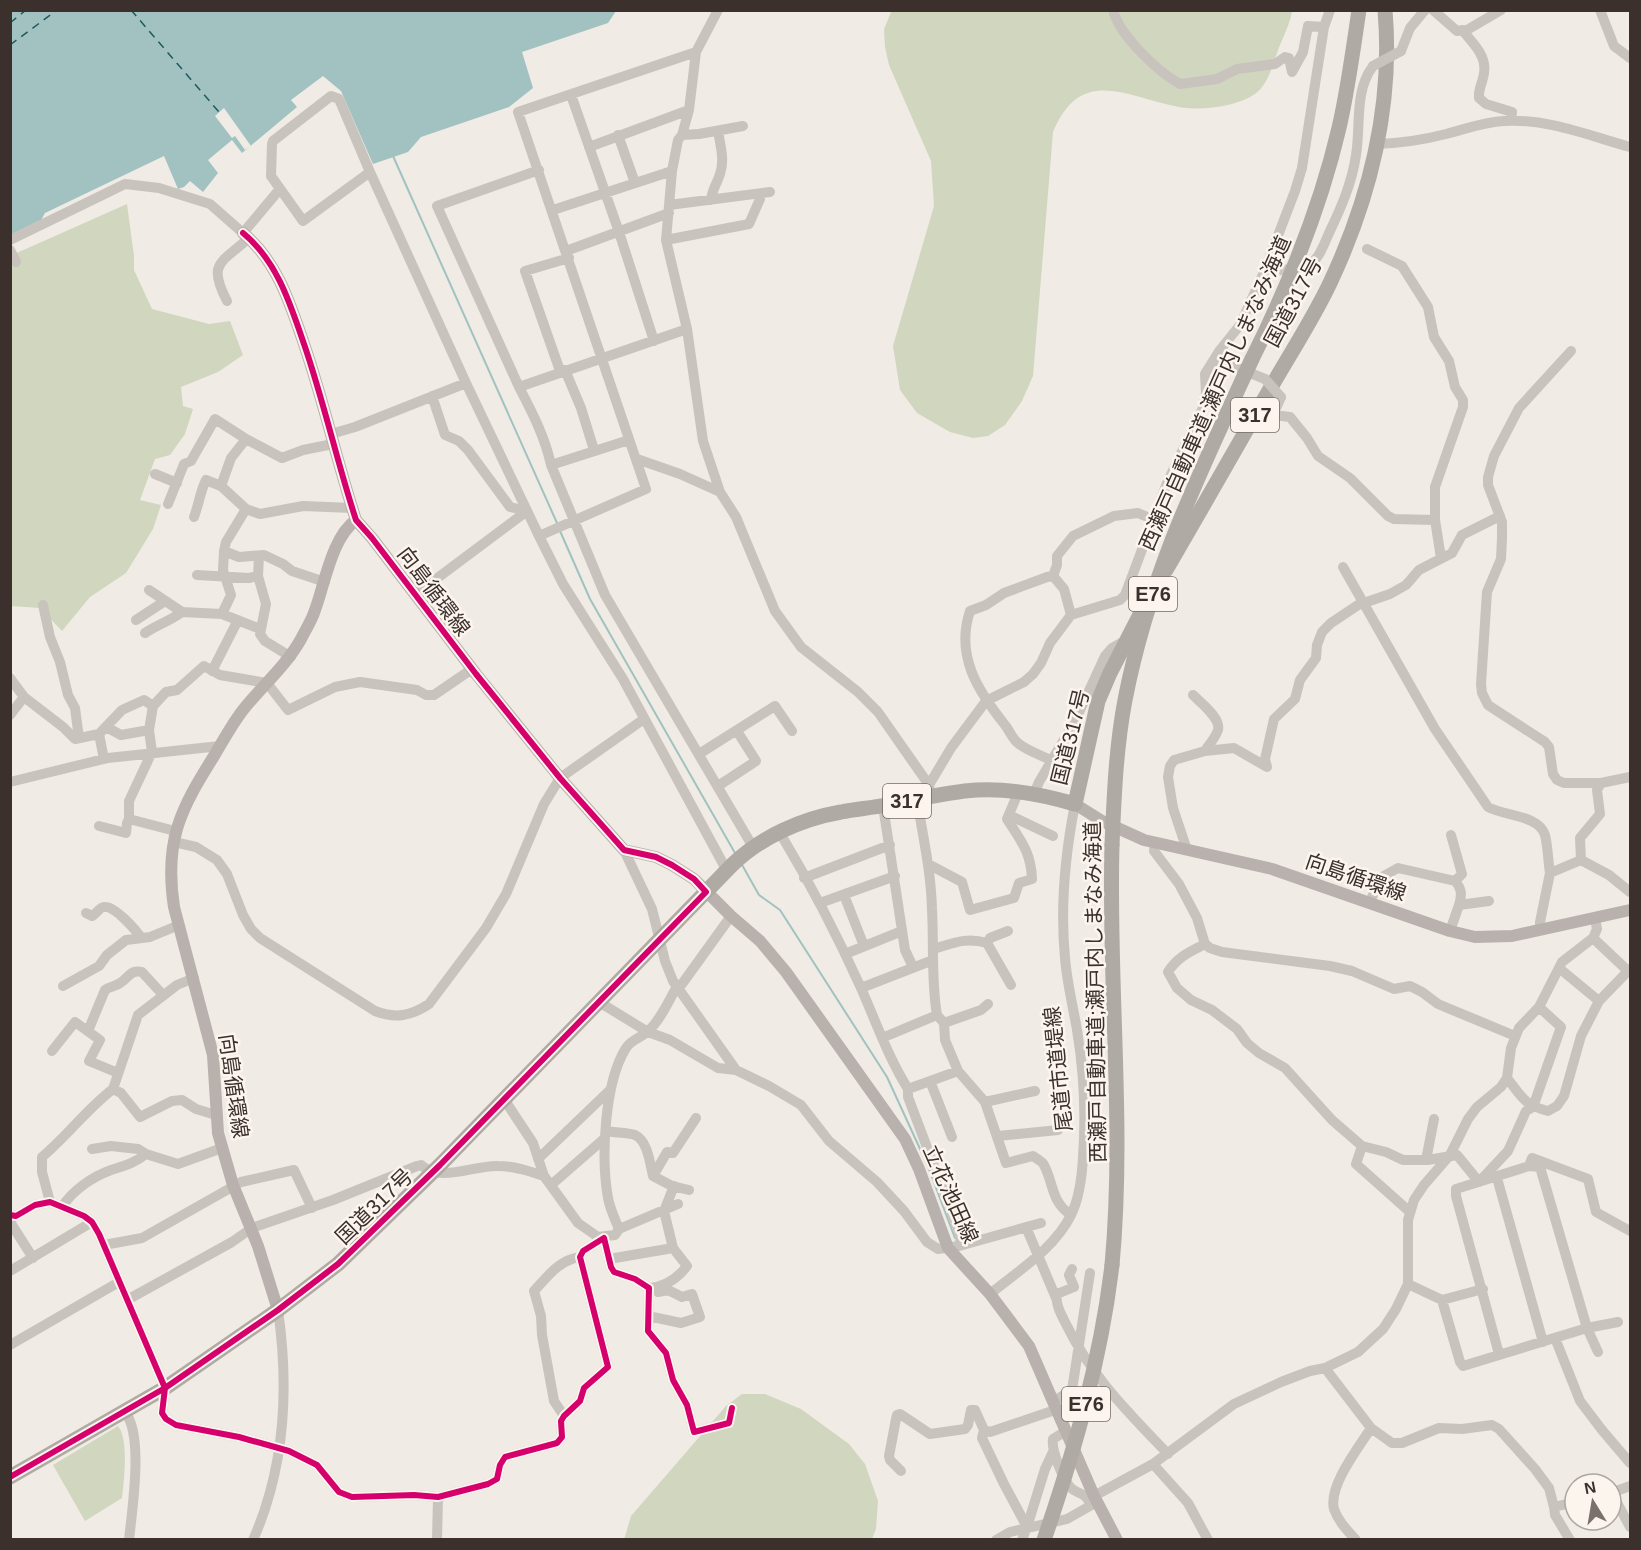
<svg xmlns="http://www.w3.org/2000/svg" width="1641" height="1550" font-family="Helvetica,'Noto Sans JP',sans-serif">
	<style>
		.green { fill: #d1d6bf }
		.water { fill: #a1c2c1 }
		.pier { fill: #f0ebe5 }
		.lines { fill: none; stroke-linecap: round; stroke-linejoin: round }
		.stream { stroke: #a1c2c1; stroke-width: 2 }
		.ferry { stroke: #1f5a5e; stroke-width: 1.5; stroke-dasharray: 8 6; stroke-linecap: butt }
		.minor-tunnel { stroke: #ccc6c0; stroke-width: 10; stroke-dasharray: 10 5; stroke-linecap: butt }
		.minor { stroke: #c9c3be; stroke-width: 10 }
		.major { stroke: #b8b1ad; stroke-width: 12 }
		.highway { stroke: #afaaa4; stroke-width: 15 }
		.minor-bridge { stroke: #c9c3be; stroke-width: 10 }
		.highway-bridge { stroke: #afaaa4; stroke-width: 15 }
		.cycleway-casing { stroke: #fbf5ee; stroke-width: 10 }
		.cycleway { stroke: #d6006c; stroke-width: 6 }
		.labels { text-anchor: middle; dominant-baseline: central; stroke-width: 5; stroke-linejoin: round; paint-order: stroke }
		.shield { fill: #fbf5ee; stroke: #756b66; stroke-width: 1.5 }
		.shield-label { font-size: 20px; font-weight: bold; fill: #3b302b }
		.street-label { font-size: 21px; fill: #3b302b; stroke: #fbf5ee }
	</style>
	<rect width="100%" height="100%" fill="#f0ebe5"/>
	<!-- green -->
	<path class="green" d="M892 10 1292 11C1290 24 1283 37 1278 50 1273 64 1268 85 1255 94 1235 107 1201 111 1179 107 1126 97 1081 65 1053 132L1033 376 1022 401 1005 425 988 436 973 438 950 432 917 413 900 390 893 346 934 206 931 161 889 65 885 47 884 29Z
		M127 204 134 256V270L152 309 209 324 230 321 243 355 218 372 181 387 183 406 193 409 185 434 170 455 155 459 140 500 161 505 153 529 126 573 90 597 62 631 40 608 11 606 10 256Z
		M742 1394H765L801 1409 849 1444 865 1464 878 1501 876 1529 872 1539 624 1540 631 1516 726 1406Z
		M118 1426C129 1439 124 1481 122 1498L85 1521 53 1465Z"/>
	<!-- water -->
	<path class="water" d="M10 11H616L608 23 522 52 533 88 509 107 421 137 408 152 373 164 341 91 323 76 291 100 297 107 242 153 232 140 208 160 218 173 203 192 190 181 184 187 178 189 164 156 45 213 40 222 11 235Z"/>
	<!-- pier -->
	<path class="pier" d="M224 108 251 146 245 150 235 136 232 138 215 116Z"/>
	<g class="lines">
		<!-- stream -->
		<path class="stream" d="M393 156 557 523
			M560 531 590 599 735 853
			M741 863 759 895 780 910 887 1077 927 1164 955 1238"/>
		<!-- ferry -->
		<path class="ferry" d="M131 10 219 112
			M10 23 26 10
			M10 45 57 10"/>
		<!-- minor-tunnel -->
		<path class="minor-tunnel" d="M1264 272 1299 268"/>
		<!-- minor -->
		<path class="minor" d="M718 10 696 52 689 110 682 135 678 140 672 171 666 240 687 329 703 441 720 492 736 517 775 611 801 647 858 692 878 712 929 785
			M1113 10C1119 35 1158 72 1180 84L1217 79 1237 69 1275 64 1285 57 1289 58 1292 72 1303 52 1308 26 1324 27
			M1433 10 1457 31 1467 30 1501 10
			M1600 10 1614 46 1630 58
			M1462 30C1473 43 1487 56 1484 73 1483 82 1478 89 1479 98L1486 104 1512 112 1511 121
			M1401 51 1410 28 1425 10
			M571 95 619 232 654 341
			M618 135 635 183
			M682 135 699 134 743 126
			M1378 144C1401 143 1423 140 1446 134 1466 129 1483 122 1504 121 1547 118 1590 136 1630 147
			M589 147 689 110
			M539 170 437 206 519 387C532 412 545 437 551 465L605 595 753 847
			M370 172 303 221 271 176 272 144 273 141 331 96 339 99 370 172 466 383 539 536 563 584 623 679 727 871
			M711 200C712 189 717 184 720 174 725 160 720 144 718 131
			M669 205 770 192
			M553 210 672 171
			M10 240 125 184 159 188 210 204 243 233 279 190
			M666 240 749 224 760 199V194
			M1367 249 1402 266 1428 307 1434 337 1449 361 1455 387 1463 400V407L1435 487V520L1441 558
			M10 250 16 262
			M566 251 669 213
			M569 258 525 271 559 368 565 370 581 408 594 450
			M1307 267C1319 259 1323 247 1329 233 1341 208 1352 183 1356 155 1361 126 1354 91 1373 66
			M227 301C207 263 221 263 249 238
			M1571 351 1519 408 1494 456 1488 477V485L1502 522V538L1501 559 1487 592 1481 684 1482 693 1488 705 1545 742 1549 747 1553 774 1557 780 1564 783H1601
			M1215 359 1265 379
			M519 387 687 329
			M432 396 445 435 459 441 468 450 510 507 527 511
			M1281 397 1273 415 1290 417 1307 438 1318 456 1350 478 1388 516 1394 519 1435 520
			M331 434 355 427 466 383
			M637 459 680 474 720 492
			M551 465 629 440
			M155 474 177 483
			M221 486 231 458 246 439 282 458 303 450 333 444
			M168 504 184 464 191 461 215 419 246 439
			M194 517C199 504 200 492 206 480L221 486 246 509
			M539 536 646 489 518 112 696 52
			M259 556 258 576 266 604 260 634 265 641 291 657
			M1343 567 1435 729 1488 807C1504 816 1539 815 1545 835 1548 847 1548 861 1550 873
			M197 575 249 578 258 576
			M1053 576 1057 565V556L1073 536 1114 516 1138 513 1152 519
			M325 582 292 571 283 564 264 555 239 557 224 551 226 542 246 509 260 514 303 506 352 508
			M149 590 182 612 222 614 260 629
			M416 594 527 511
			M43 605 50 637 60 662 68 695 75 708 79 738
			M222 614 231 595 223 570 224 551
			M136 620 165 601
			M145 633C157 625 170 621 182 612
			M212 671 238 620
			M10 678 24 697 63 727 75 739 99 734 104 759
			M10 715 24 697
			M106 727 121 735 149 730
			M99 734 122 710 144 700 153 706
			M1205 751 1234 748 1267 767
			M699 754 775 706 792 731
			M1052 761C1041 755 1028 751 1019 744 1012 739 1010 731 1005 725 978 691 955 656 970 611L986 605 1004 593 1047 577 1053 576 1064 589 1071 615
			M1267 767 1265 759 1274 719 1295 699 1300 680 1316 658 1317 645 1322 632 1331 623 1358 605 1390 594 1406 585 1419 570 1452 553 1462 535 1500 516
			M10 782 108 758 220 746
			M718 786 756 761 737 731
			M1034 794 1039 782 1075 721 1105 656 1112 648 1126 640
			M931 796 929 785 951 748 986 701 1024 682 1033 674 1041 663 1050 643 1071 615 1120 600 1125 595 1167 483 1203 408 1206 394 1205 374 1220 350 1240 325 1264 272 1295 191 1302 168 1324 27 1330 10
			M917 800C923 836 931 872 932 909 934 945 931 980 937 1015
			M883 806 905 950 913 967
			M1009 815 1053 836
			M99 826 126 833 127 823 129 819
			M175 831 129 819V801L152 752 149 730 153 706 166 692 177 690 204 666 220 675 267 683 288 710 335 687 360 682 417 690 426 695H434L472 669
			M780 833C810 883 837 935 861 988 876 1022 888 1057 908 1089
			M1451 835 1462 874 1455 881C1462 889 1462 895 1459 905
			M174 842 196 847 217 860 227 874 243 915 251 929 260 938 375 1011C395 1019 411 1016 429 1004L486 928 506 894 544 804 560 778 644 719
			M1155 842 1154 851 1179 884 1197 918 1205 944 1210 948 1222 952 1330 966 1352 971 1394 989 1410 986 1422 992 1438 1004 1515 1036
			M624 850 652 909 665 961 673 981 736 1070
			M1187 850 1173 808 1168 777 1170 766 1174 760 1205 751C1208 746 1216 737 1218 730 1221 718 1201 703 1193 695
			M1581 860 1580 838 1600 814 1597 790 1601 783 1630 777
			M928 864 962 882 970 910 1014 898 1019 883 1032 879C1031 852 1021 841 1007 819L1018 793
			M804 878 890 845
			M844 895 864 946
			M1370 902 1380 878 1398 868 1455 881
			M820 903 895 876
			M86 913 92 916C96 914 100 907 104 907 114 905 136 930 141 938
			M1540 930V922L1550 873 1581 860 1609 875 1630 892
			M1450 931 1459 905 1489 901
			M1593 938 1628 971
			M987 943 990 938 1008 931
			M1205 944C1191 951 1177 957 1168 972L1177 988 1191 1000 1212 1010 1237 1029 1247 1043 1259 1053 1285 1068 1332 1120 1362 1146 1356 1164 1410 1212
			M933 949C954 943 966 937 987 943L1011 985
			M845 954 902 931
			M1559 968 1599 1001
			M63 986 99 966 107 955 126 940 150 937 179 925
			M861 988 933 960
			M599 1002 648 1032 670 1040 718 1068 736 1070 769 1086 801 1105 829 1141 877 1182 904 1211 927 1242 938 1249 959 1246 1041 1223
			M944 1023 945 1040 958 1071 985 1102 1006 1163 1033 1156C1037 1159 1042 1161 1044 1165 1054 1184 1051 1202 1071 1215
			M88 1031 105 990C110 986 115 987 120 983 129 978 130 969 142 972L163 995
			M882 1038 937 1015 944 1023 981 1010 988 1004
			M52 1051 75 1022 100 1040 89 1061 118 1073
			M958 1071 908 1089V1097L961 1237 959 1246
			M1507 1078C1522 1097 1524 1105 1548 1111L1557 1106 1564 1096 1581 1036 1599 1001 1630 969
			M930 1081 952 1137
			M113 1089 138 1015 177 985 194 978
			M504 1099 533 1143 544 1176 578 1223 598 1237 615 1235 619 1229C615 1219 610 1209 608 1198 601 1159 604 1083 626 1048 632 1039 639 1039 647 1032 659 1023 670 999 677 986L682 984 731 916
			M985 1102 1035 1091
			M606 1131C615 1133 627 1132 635 1135 648 1141 650 1164 653 1176L672 1186 689 1190
			M998 1136 1058 1130
			M1362 1146 1386 1152 1403 1160H1428L1457 1155 1479 1182 1508 1151 1526 1111 1533 1107 1561 1027 1539 1007
			M92 1149 111 1146 138 1149 146 1154 178 1164 222 1148
			M538 1159 610 1090
			M1428 1160 1427 1155 1434 1119
			M1529 1166 1532 1158 1588 1179 1596 1212 1630 1231
			M653 1176 667 1152 673 1153 696 1118
			M1497 1178 1543 1342
			M551 1185 605 1138
			M50 1202 42 1172V1157C67 1136 87 1109 113 1089L121 1093 140 1117 172 1101 182 1100 196 1109 216 1115
			M62 1207C73 1190 92 1177 111 1170 124 1166 135 1163 146 1154
			M10 1215 16 1216 35 1205 50 1202 84 1216 92 1222 99 1234 165 1388 162 1413 166 1419 176 1425 239 1437 289 1451 317 1465 339 1492 352 1497 414 1495 438 1497 488 1484 497 1479 500 1465 505 1457 557 1443 562 1437 561 1421 564 1416 580 1401 584 1388 608 1367 580 1257 583 1251 604 1238 611 1267 614 1272 635 1279 649 1288 648 1331 666 1353 673 1380 687 1405 694 1432 729 1423 732 1408
			M10 1218 12 1225 33 1258
			M1026 1227 1056 1298
			M619 1229 678 1204
			M104 1245 142 1238 241 1182 294 1170 312 1208
			M673 1248 664 1211 674 1186
			M609 1259 673 1248 687 1266C677 1279 665 1287 649 1288
			M1072 1269 1069 1275 1074 1287 1057 1294C1055 1304 1061 1314 1066 1324 1091 1376 1128 1412 1168 1454
			M10 1271 92 1222
			M1408 1284 1442 1300 1483 1289
			M990 1294C1018 1271 1055 1248 1071 1215 1080 1197 1082 1176 1083 1157 1086 1115 1084 1072 1077 1030 1073 1006 1067 983 1065 958 1060 906 1065 855 1075 804
			M127 1300 232 1242 252 1228 333 1200 417 1166 421 1165C440 1183 474 1165 498 1166 514 1166 529 1171 544 1176
			M1442 1300 1460 1362 1463 1366 1587 1328 1618 1322
			M648 1316 681 1323 700 1317 692 1294 682 1297 668 1290 658 1292
			M1555 1338 1580 1401 1602 1430 1630 1463
			M10 1345 119 1282
			M1499 1354 1456 1196V1189L1529 1166 1540 1167 1587 1328 1598 1352
			M1325 1368 1371 1428 1392 1443H1402L1439 1428 1462 1429 1492 1425 1499 1429 1535 1469 1549 1488 1554 1507 1575 1502
			M1054 1401 1072 1390 1090 1273
			M125 1412C144 1435 132 1510 129 1540
			M564 1416 554 1401 542 1335 541 1316 534 1291C548 1276 559 1260 580 1257
			M984 1430 982 1438 1004 1484 1027 1527 1022 1540
			M1066 1431 1053 1439C1051 1450 1063 1479 1070 1487 1078 1496 1083 1489 1091 1505
			M1153 1464 1188 1503 1208 1540
			M901 1471 890 1460 889 1456 896 1419 897 1415 900 1414 930 1434 965 1429 968 1425 971 1410H975L984 1430 990 1432 1058 1409
			M1611 1493 1630 1486
			M1612 1493 1630 1527
			M1094 1496 1153 1464 1234 1404 1281 1382 1310 1371 1325 1368 1358 1352 1383 1329 1396 1309 1408 1284V1220L1414 1200 1424 1185 1450 1155 1468 1119 1477 1107 1501 1087 1507 1078 1511 1048 1519 1028 1539 1007 1562 962 1593 938 1597 929 1595 918
			M1554 1507 1555 1515 1570 1540
			M1027 1527 1045 1469 1053 1452
			M253 1540C285 1468 289 1387 278 1310
			M437 1540 438 1497
			M996 1540 1010 1532 1067 1519 1097 1502
			M1356 1540C1347 1530 1338 1521 1334 1509 1328 1486 1359 1447 1371 1428"/>
		<!-- major -->
		<path class="major" d="M243 233C277 261 290 303 304 344 324 402 337 462 356 520L372 538 476 674 560 778 624 850 656 857 672 865 694 879 731 916 760 941 786 972 905 1139 919 1169 948 1248 990 1294 1029 1346 1094 1496 1117 1540
			M1075 804 1102 821 1144 840 1272 869 1450 931 1475 937 1512 936 1630 910
			M278 1310 258 1246 233 1185 218 1133 213 1055 174 907C164 841 180 810 214 756 223 741 232 724 243 710 262 686 286 666 301 639 306 629 312 620 315 610 325 583 332 537 356 520"/>
		<!-- highway -->
		<path class="highway" d="M1252 359C1289 285 1320 209 1339 128 1348 89 1353 50 1359 10
			M1166 570C1201 510 1235 450 1270 389 1290 354 1313 319 1330 283 1370 198 1393 104 1385 10
			M1112 845C1108 985 1125 1125 1112 1265
			M10 1477 165 1388 278 1310 338 1264 440 1165 732 865C761 837 801 819 841 812 856 809 871 808 886 805 916 800 946 792 976 790 1008 788 1044 795 1075 804L1098 701 1110 673 1147 601"/>
		<!-- minor-bridge -->
		<path class="minor-bridge" d="M1373 66 1401 51
			M1265 379 1281 397"/>
		<!-- highway-bridge -->
		<path class="highway-bridge" d="M1112 845C1114 797 1116 747 1125 700 1149 576 1200 472 1252 359
			M1044 1540C1075 1449 1101 1359 1112 1265"/>
		<defs>
			<path id="cycleway" d="M10 1215 16 1216 35 1205 50 1202 84 1216 92 1222 99 1234 165 1388 162 1413 166 1419 176 1425 239 1437 289 1451 317 1465 339 1492 352 1497 414 1495 438 1497 488 1484 497 1479 500 1465 505 1457 557 1443 562 1437 561 1421 564 1416 580 1401 584 1388 608 1367 580 1257 583 1251 604 1238 611 1267 614 1272 635 1279 649 1288 648 1331 666 1353 673 1380 687 1405 694 1432 729 1423 732 1408
				M10 1477 165 1388 278 1310 338 1264 440 1165 706 892 694 879 672 865 656 857 624 850 560 778 476 674 372 538 356 520C337 462 324 402 304 344 290 303 277 261 243 233"/>
		</defs>
		<!-- cycleway casing -->
		<use href="#cycleway" class="cycleway-casing"/>
		<!-- cycleway -->
		<use href="#cycleway" class="cycleway"/>
	</g>
	<g class="labels">
		<!-- shield labels -->
		<g class="shield">
			<rect x="1231" y="398" width="48" height="34" rx="4.5"/>
			<rect x="1129" y="577" width="48" height="34" rx="4.5"/>
			<rect x="883" y="784" width="48" height="34" rx="4.5"/>
			<rect x="1062" y="1387" width="48" height="34" rx="4.5"/>
		</g>
		<g class="shield-label">
			<text x="1255" y="415">317</text>
			<text x="1153" y="594">E76</text>
			<text x="907" y="801">317</text>
			<text x="1086" y="1404">E76</text>
		</g>
		<!-- street labels -->
		<g class="street-label">
			<text transform="translate(1293 302) rotate(-62)">国道317号</text>
			<text transform="translate(1215 393) rotate(-66)">西瀬戸自動車道;瀬戸内しまなみ海道</text>
			<text transform="translate(434 591) rotate(53)">向島循環線</text>
			<text transform="translate(1070 737) rotate(-76)">国道317号</text>
			<text transform="translate(1356 877) rotate(19)">向島循環線</text>
			<text transform="translate(1095 992) rotate(-91)">西瀬戸自動車道;瀬戸内しまなみ海道</text>
			<text transform="translate(1058 1069) rotate(-96)">尾道市道堤線</text>
			<text transform="translate(234 1086) rotate(82)">向島循環線</text>
			<text transform="translate(951 1194) rotate(66)">立花池田線</text>
			<text transform="translate(374 1206) rotate(-44)">国道317号</text>
		</g>
	</g>
	<!-- border -->
	<rect width="1641" height="1550" fill="none" stroke="#3b302b" stroke-width="24"/>
	<!-- north arrow -->
	<g transform="translate(1593 1502) rotate(349)"><circle r="28" fill="#fbf5ee" stroke="#aea6a0" stroke-width="1.5"/>
	<path d="M0-4.5L10 22L0 15L-10 22Z" fill="#7a716c"/>
	<text y="-9" font-size="16" font-weight="bold" text-anchor="middle" fill="#3b302b">N</text>
	</g>
</svg>
